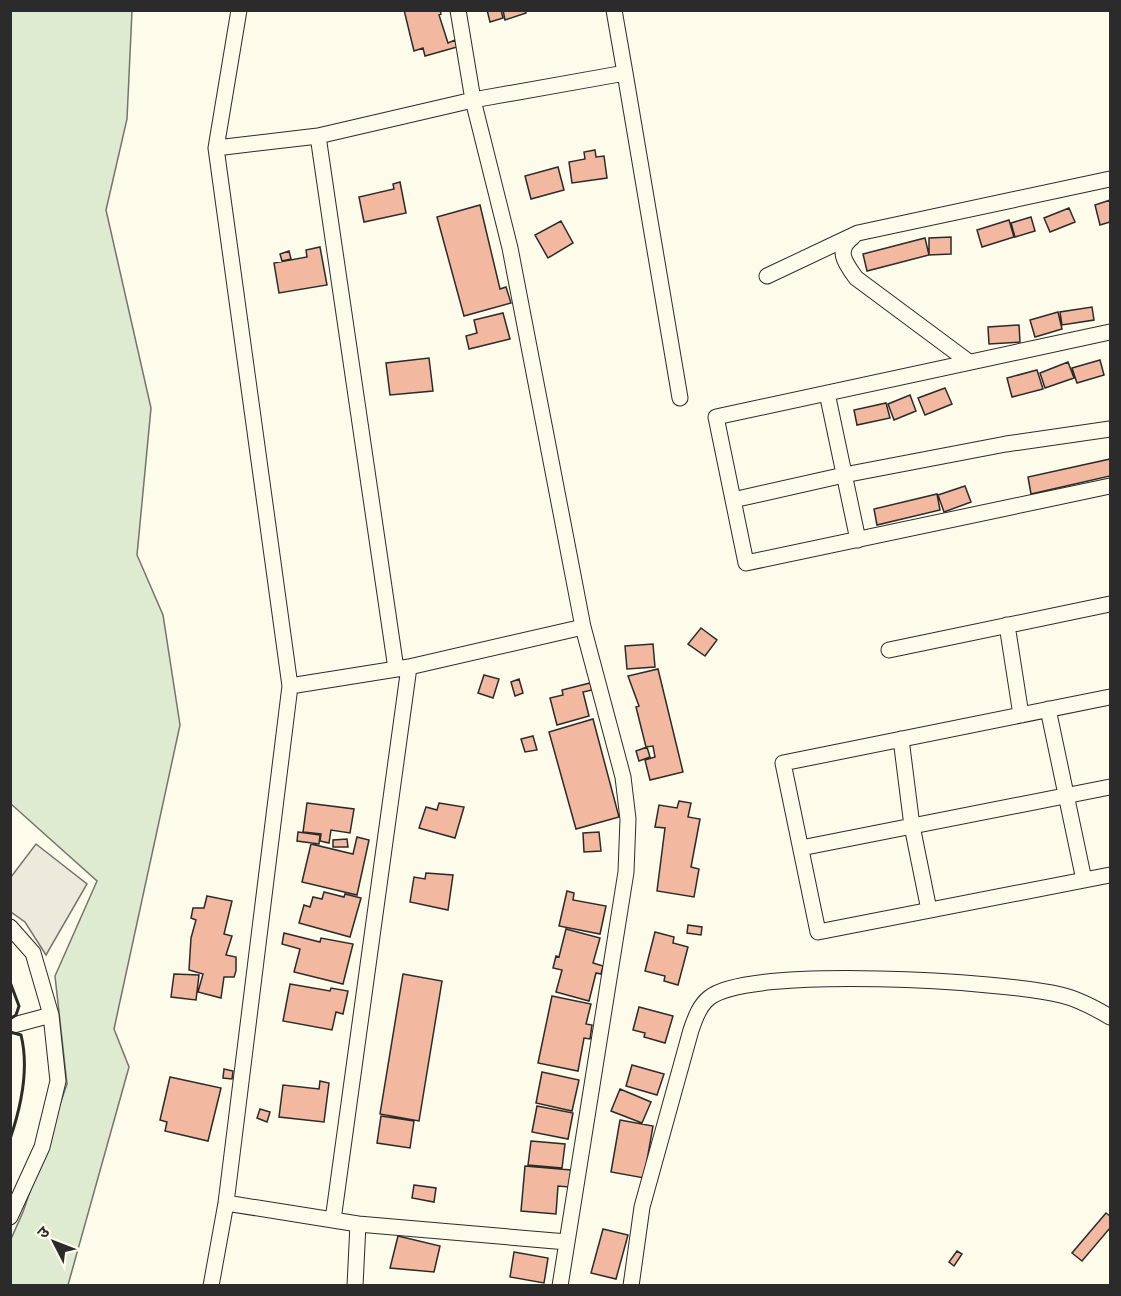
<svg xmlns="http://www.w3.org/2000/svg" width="1121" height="1296" font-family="'Nunito Sans','Noto Sans Devanagari',sans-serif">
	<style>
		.green { fill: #deebd1; stroke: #74746e; stroke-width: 1.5 }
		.parking { fill: #eceadb; stroke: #74746e; stroke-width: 1.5 }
		.building { fill: #f2b8a0; stroke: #2b2b2b; stroke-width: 1.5 }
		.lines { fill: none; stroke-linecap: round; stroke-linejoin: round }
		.minor-casing { stroke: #2b2b2b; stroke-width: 17 }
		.minor { stroke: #fdfbea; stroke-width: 15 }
		.wall { stroke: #2b2b2b; stroke-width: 3 }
	</style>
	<rect width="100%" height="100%" fill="#fdfbea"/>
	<!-- green -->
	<path class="green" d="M11 11H132L127 119 106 210 151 408 137 555 163 615 180 725 114 1029 129 1067 68 1285H11V1239L23 1212 67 1084 55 976 97 881 11 804Z"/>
	<!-- parking -->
	<path class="parking" d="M36 844 87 884 46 955 25 922 11 912V877Z"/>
	<!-- building -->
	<path class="building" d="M404 10H440L441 14 439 15 448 43 455 40 457 47 425 56 423 48 414 51Z
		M487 10H501L503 18 490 22Z
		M503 10H525L526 13 505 20Z
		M595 150 596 157 604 156 607 178 572 183 569 162 585 159 584 152Z
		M558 167 564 190 531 199 525 176Z
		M400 182 406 213 364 222 359 197 394 189 393 184Z
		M1110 200V222L1100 225 1095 205Z
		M480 205 500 289 506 287 511 303 464 316 437 217Z
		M1069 208 1075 222 1050 232 1044 218Z
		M1031 217 1035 231 1015 237 1011 223Z
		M1009 220 1014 237 982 247 977 230Z
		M561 221 573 243 548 258 535 235Z
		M951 237V254L929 255V238Z
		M925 238 929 255 867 271 863 254Z
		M320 247 327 285 279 293 274 263 307 257 306 250Z
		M289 251 291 259 282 261 280 254Z
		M1092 307 1094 320 1062 325 1060 312Z
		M1058 312 1062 329 1035 337 1030 320Z
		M503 313 510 339 469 349 466 336 477 333 474 320Z
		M1019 325 1020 342 989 344 988 327Z
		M429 358 433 391 390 395 386 363Z
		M1100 360 1104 375 1077 383 1072 368Z
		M1068 362 1074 378 1045 388 1040 373Z
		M1037 370 1043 389 1012 397 1007 378Z
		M945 388 952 404 925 415 918 398Z
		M910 395 916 411 894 420 888 404Z
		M886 403 890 418 857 425 854 410Z
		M1110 459V476L1031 494 1028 477Z
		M965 486 971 502 944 512 938 495Z
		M937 494 940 510 877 525 874 509Z
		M701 628 717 640 705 656 688 644Z
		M653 644 655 667 627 669 625 646Z
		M658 669 683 772 650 780 645 760 655 757 653 746 646 747 636 707 639 706 628 676Z
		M484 675 499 679 493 698 478 693Z
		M519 679 523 693 515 696 511 682Z
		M590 683 592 690 583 692 589 716 557 725 550 698 563 695 562 690Z
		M593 719 619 817 576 829 549 732Z
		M533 736 537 750 525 752 521 739Z
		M647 747 650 757 639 761 636 751Z
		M679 801 691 803 688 817 700 819 691 867 699 869 694 897 657 891 665 828 655 827 659 805 677 808Z
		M307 803 354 809 350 833 331 830 329 843 320 841 321 834 303 832Z
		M439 803 464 807 455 838 419 828 426 807 437 810Z
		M298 832 320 835 319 844 297 841Z
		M599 832 601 851 584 852 583 833Z
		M357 837 369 840 357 895 302 882 311 844 353 854Z
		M347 839 348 847H333V840Z
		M426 873 453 875 448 910 410 902 414 877 425 879Z
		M567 891 574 893 573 900 606 906 600 934 559 926Z
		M324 892 344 897 345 894 361 898 350 937 299 923 304 905 310 907 313 897 322 899Z
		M207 896 232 901 224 934 232 936 226 955 236 957V971L234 977H224L221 998 198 992 203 974 189 970 191 938 196 920 191 918 193 908H204Z
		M688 925 702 927 701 935 687 933Z
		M566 929 600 938 593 963 603 966 601 974 596 973 589 1001 556 992 562 970 553 968 556 956 559 957Z
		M655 932 674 937 673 943 688 947 678 985 664 981 665 976 645 971Z
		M284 933 320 942 321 938 353 944 343 984 294 972 300 949 282 944Z
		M174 974 199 975 196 1000 171 997Z
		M403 974 442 981 419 1121 380 1114Z
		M290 984 330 991 331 988 348 991 343 1014 336 1012 332 1030 283 1021Z
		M552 996 591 1004 586 1024 592 1025 590 1039 584 1038 578 1071 538 1063Z
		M639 1007 673 1016 665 1043 644 1037 645 1033 633 1030Z
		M632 1065 664 1074 657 1095 626 1086Z
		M224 1069 233 1071 232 1079 223 1078Z
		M542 1072 579 1080 572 1111 536 1103Z
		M170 1077 221 1088 208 1141 165 1131 167 1122 160 1120Z
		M320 1081 329 1083 324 1122 279 1117 283 1085 319 1089Z
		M620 1089 651 1102 642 1123 611 1111Z
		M537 1106 573 1113 568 1139 532 1132Z
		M260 1109 270 1112 267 1122 257 1118Z
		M381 1116 414 1121 410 1148 377 1143Z
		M620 1120 653 1126 644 1178 611 1172Z
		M531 1141 565 1144 562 1168 528 1165Z
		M525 1166 571 1170 569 1187 558 1186 556 1214 521 1211Z
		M414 1185 436 1188 434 1202 412 1198Z
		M1106 1213 1110 1216V1228L1082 1261 1072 1253Z
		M603 1229 628 1235 616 1279 591 1273Z
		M398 1236 440 1246 434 1272 390 1268Z
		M957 1251 962 1254 954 1266 949 1262Z
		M514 1252 548 1258 544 1283 510 1277Z"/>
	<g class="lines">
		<defs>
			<path id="minor" d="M458 10 473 100 625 73 614 10
				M625 73 680 398
				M318 136 396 669
				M216 148 239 10
				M853 237C835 250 845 263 856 278L969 362
				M767 276 858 233 1110 179
				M1110 332 716 417 746 563 1110 486
				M827 393 858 540
				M733 500 844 475 1006 444 1110 429
				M1007 625 1021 715
				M889 650 1110 604
				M409 667 583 627 623 777 628 819 626 872 560 1286
				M290 686 216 148 318 136 473 100 510 248 583 627
				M1110 697 783 763 818 932 1110 875
				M1048 709 1084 880
				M901 739 912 826 929 910
				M801 848 1110 787
				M10 927 33 953 51 1015 58 1081 42 1147 10 1217
				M10 1026 51 1015
				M226 1203 358 1224 355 1286
				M358 1224 567 1242
				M211 1286 226 1203 290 686 409 667 333 1220
				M631 1286 642 1207 691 1030C695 1019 699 1006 709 998 749 965 1005 981 1061 995 1078 999 1095 1008 1110 1017"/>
		</defs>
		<!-- minor casing -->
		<use href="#minor" class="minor-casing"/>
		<!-- minor -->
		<use href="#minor" class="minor"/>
		<!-- wall -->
		<path class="wall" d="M10 982 19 1006 16 1015 10 1019
			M10 1032 21 1035C29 1067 21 1107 10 1139"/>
	</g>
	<!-- border -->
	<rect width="1121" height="1296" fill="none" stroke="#2b2b2b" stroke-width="24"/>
	<!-- north arrow -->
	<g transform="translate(54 1242) rotate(312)" stroke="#fdfbea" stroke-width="4.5" paint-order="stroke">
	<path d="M0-4.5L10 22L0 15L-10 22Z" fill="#2b2b2b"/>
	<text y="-9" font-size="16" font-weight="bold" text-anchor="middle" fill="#2b2b2b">उ</text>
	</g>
</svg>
